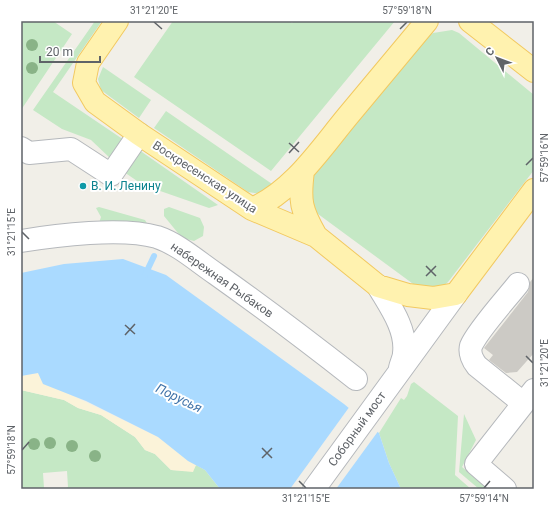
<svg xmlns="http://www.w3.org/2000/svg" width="555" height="510" font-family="Roboto,sans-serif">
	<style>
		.green { fill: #c5e8c5 }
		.sand { fill: #fbf3d9 }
		.water { fill: #aadaff }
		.pier { fill: #f1efe8 }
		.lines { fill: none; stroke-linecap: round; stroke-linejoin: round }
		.stream { stroke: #aadaff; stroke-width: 6 }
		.building { fill: #cccac5 }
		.minor-casing { stroke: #b5b8bc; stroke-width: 24 }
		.major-casing { stroke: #f2c960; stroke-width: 24 }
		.minor { stroke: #fff; stroke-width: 22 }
		.major { stroke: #fff2af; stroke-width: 22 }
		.tree { fill: #89b387 }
		.ticks { fill: none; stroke: #5f6368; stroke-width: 1.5 }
		.culture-dot { fill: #0f9aa8; stroke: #fff; stroke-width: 1.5 }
		.labels { text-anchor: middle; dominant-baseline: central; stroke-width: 4; stroke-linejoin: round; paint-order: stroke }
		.street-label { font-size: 12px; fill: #5f6368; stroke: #fff }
		.culture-label { font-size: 12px; fill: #0d838f; stroke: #fff; text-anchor: start }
		.water-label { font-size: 13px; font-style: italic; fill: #4174aa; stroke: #fff }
		.neatline { fill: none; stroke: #5f6368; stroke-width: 1.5 }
		.ticks-label { font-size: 10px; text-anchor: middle; fill: #5f6368 }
	</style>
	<rect width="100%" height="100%" fill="#f1efe8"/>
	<!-- green -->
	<path class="green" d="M21 21H53L72 34 21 110Z
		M95 21H102L53 92 124 140 111 159 91 140 62 129 33 110Z
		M173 21H289L292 23 294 21H395L271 171 134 77Z
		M452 30 459 33 534 95V170L448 282 441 288 420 289 318 214 307 199 308 180 426 38 433 33Z
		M103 67 151 100 139 118 101 90 98 79Z
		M166 111 275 186 261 194 248 192 154 128Z
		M139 150 218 205 209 208 143 185 124 172Z
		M99 207 145 220 148 225 99 223 101 217 96 208Z
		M169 207 200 218 204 227 203 236 194 241 182 238 164 216V209Z
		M414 382 458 416 455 475 471 489H401L389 463 379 433 401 398 404 400 407 396 411 384Z
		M21 390 64 400 78 408 101 415 135 437 145 450 155 454 171 470 192 471 196 465 205 470 220 489H64L68 487 67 471 43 473 44 488 55 489H21Z
		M464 414 476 440 462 467 488 489H479L459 472Z"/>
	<!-- sand -->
	<path class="sand" d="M38 373 69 394 158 437 196 465 193 472 171 470 155 454 145 450 135 437 101 415 78 408 64 400 21 390V376Z"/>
	<!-- water -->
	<path class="water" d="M123 259 166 275 344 404 379 433 389 463 401 489H220L205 470 188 461 158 437 86 401 43 384 38 373 21 376V273L64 264Z"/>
	<!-- pier -->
	<path class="pier" d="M350 406 379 430 336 489H290Z"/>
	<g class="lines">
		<!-- stream -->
		<path class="stream" d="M145 275 154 256"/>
	</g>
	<!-- building -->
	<path class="building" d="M534 277V353L517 372 506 373 489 360 493 355 484 348 528 292 530 282Z"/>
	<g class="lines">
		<defs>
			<path id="minor" d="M21 148 29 153 71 149 111 175 139 134
				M21 241C57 235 122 227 157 237 178 244 197 261 216 274 264 308 310 343 356 379
				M518 284C507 298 477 331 471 346 469 353 473 361 477 366L523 403
				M378 286C389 305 407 329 404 353 404 358 401 363 400 368
				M314 489 456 294
				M505 489 476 464 534 390"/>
			<path id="major" d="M117 21 88 63 84 83 95 102 139 134 252 209 316 236 378 286 408 295 433 298 456 294 534 190
				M470 21 534 71
				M303 171C299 201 301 210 316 236
				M252 209C293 191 319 151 347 117 374 85 400 53 427 21"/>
		</defs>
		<!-- minor casing -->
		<use href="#minor" class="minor-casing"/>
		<!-- major casing -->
		<use href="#major" class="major-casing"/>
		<!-- minor -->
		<use href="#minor" class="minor"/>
		<!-- major -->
		<use href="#major" class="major"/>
	</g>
	<!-- trees -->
	<g class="tree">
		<circle cx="32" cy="45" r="6"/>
		<circle cx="32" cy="68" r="6"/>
		<circle cx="50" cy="443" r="6"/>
		<circle cx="34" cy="444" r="6"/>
		<circle cx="72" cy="446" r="6"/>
		<circle cx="95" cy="456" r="6"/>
	</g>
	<!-- ticks -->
	<path class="ticks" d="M154 22 162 29M400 29 407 22M289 143 299 152M289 153 299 142M526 165 533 158M22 232 29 239M426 266 436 276M426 276 436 266M125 325 135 334M125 335 135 324M526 356 533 363M262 448 272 458M22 450 29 442M262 458 272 448M299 481 306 488M484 488 490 481"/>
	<!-- markers -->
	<circle class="culture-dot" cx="83" cy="186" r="4"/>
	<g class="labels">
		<!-- street labels -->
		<g class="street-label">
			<text transform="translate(205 177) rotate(33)">Воскресенская улица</text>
			<text transform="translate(222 280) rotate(35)">набережная Рыбаков</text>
			<text transform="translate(357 429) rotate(-54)">Соборный мост</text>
		</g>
		<!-- culture labels -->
		<g class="culture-label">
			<text x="91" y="186">В. И. Ленину</text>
		</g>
		<!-- water labels -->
		<g class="water-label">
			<text transform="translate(179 398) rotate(26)">Порусья</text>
		</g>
	</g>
	<!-- border -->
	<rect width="555" height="510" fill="none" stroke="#ffffff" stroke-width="44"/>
	<!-- north arrow -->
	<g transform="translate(497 58) rotate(312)" stroke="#ffffff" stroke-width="3" paint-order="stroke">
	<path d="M0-3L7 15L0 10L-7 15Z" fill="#5f6368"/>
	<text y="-6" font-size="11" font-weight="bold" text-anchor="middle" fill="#5f6368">С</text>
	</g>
	<!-- scale -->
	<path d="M40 56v6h60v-6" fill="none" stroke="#5f6368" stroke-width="2"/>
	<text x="46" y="56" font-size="12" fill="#5f6368" stroke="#ffffff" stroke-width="3" paint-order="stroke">20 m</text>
	<rect x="22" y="22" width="511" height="466" class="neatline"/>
	<g class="ticks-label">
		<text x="154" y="14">31°21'20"E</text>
		<text x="407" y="14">57°59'18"N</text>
		<text transform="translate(544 158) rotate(-90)" y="4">57°59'16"N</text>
		<text transform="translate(11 232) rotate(-90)" y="4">31°21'15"E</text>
		<text transform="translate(544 363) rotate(-90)" y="4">31°21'20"E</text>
		<text transform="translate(11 450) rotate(-90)" y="4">57°59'18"N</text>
		<text x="306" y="502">31°21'15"E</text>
		<text x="484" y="502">57°59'14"N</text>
	</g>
</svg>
